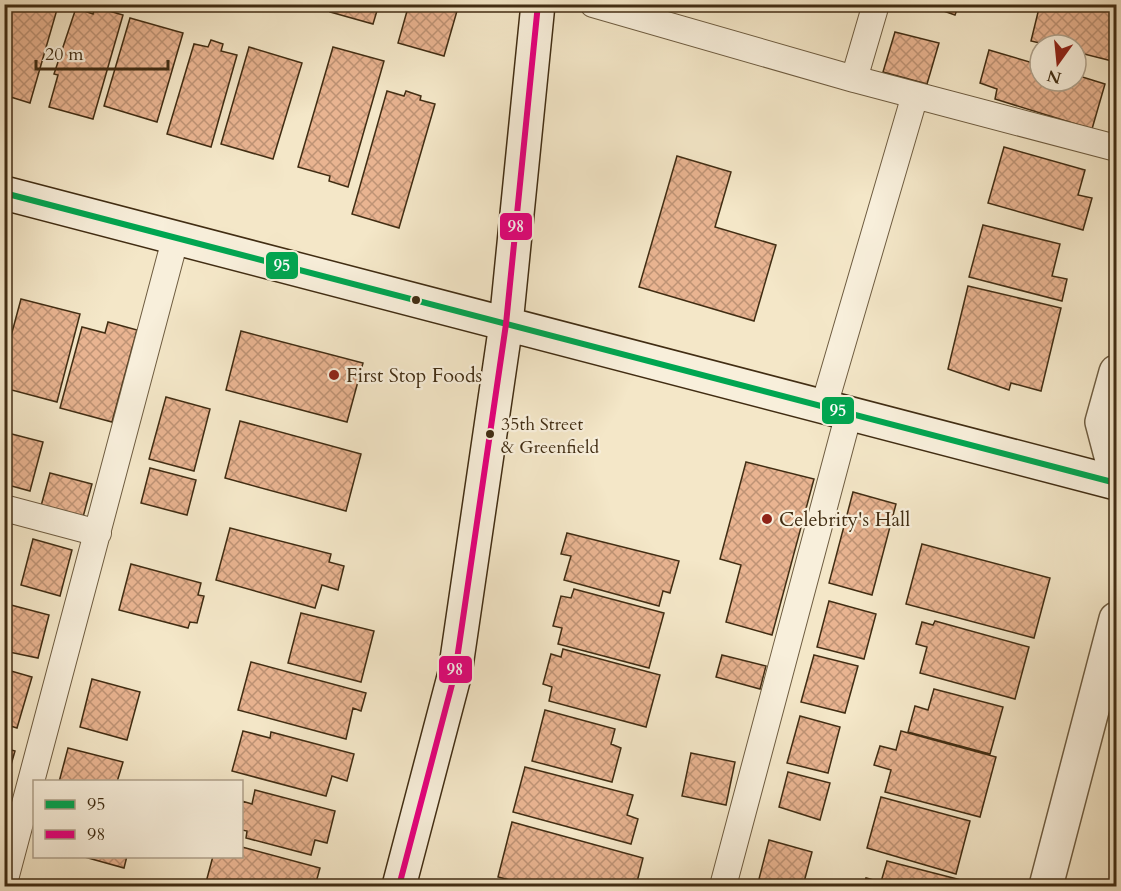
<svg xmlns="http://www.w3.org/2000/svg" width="1121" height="891" font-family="Cardo,serif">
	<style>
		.building { fill: url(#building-cross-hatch); stroke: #412d13; stroke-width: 1.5 }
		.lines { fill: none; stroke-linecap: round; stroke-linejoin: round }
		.service-casing { stroke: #6e5c40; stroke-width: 28 }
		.minor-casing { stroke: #6e5c40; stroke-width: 36 }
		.secondary-casing { stroke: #412d13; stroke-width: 36 }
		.service { stroke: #f8efdb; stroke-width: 26 }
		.minor { stroke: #f8efdb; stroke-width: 33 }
		.secondary { stroke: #f8efdb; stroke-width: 33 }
		.bus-1-casing { stroke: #f8efdb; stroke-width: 10 }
		.bus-2-casing { stroke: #f8efdb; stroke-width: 10 }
		.bus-1 { stroke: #00a651; stroke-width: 6 }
		.bus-2 { stroke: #e5007d; stroke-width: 6 }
		.bus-dot { fill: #412d13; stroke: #f8efdb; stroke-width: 2 }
		.poi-dot { fill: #8f2418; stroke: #f8efdb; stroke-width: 2 }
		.labels { text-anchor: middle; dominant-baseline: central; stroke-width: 4.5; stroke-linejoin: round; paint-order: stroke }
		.bus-label { font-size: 18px; fill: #412d13; stroke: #f8efdb; text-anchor: start }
		.poi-label { font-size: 20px; fill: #412d13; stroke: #f8efdb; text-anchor: start }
		.line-badge { stroke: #f8efdb; stroke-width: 2 }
		.badge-label { font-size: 16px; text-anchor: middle; font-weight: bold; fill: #fff }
	</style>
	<defs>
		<pattern id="building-cross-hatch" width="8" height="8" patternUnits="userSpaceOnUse" patternTransform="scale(1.5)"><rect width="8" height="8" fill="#e9b491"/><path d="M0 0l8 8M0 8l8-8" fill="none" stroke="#be9375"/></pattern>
	</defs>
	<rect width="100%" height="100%" fill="#f4e7c8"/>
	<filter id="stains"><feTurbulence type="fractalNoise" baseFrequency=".00333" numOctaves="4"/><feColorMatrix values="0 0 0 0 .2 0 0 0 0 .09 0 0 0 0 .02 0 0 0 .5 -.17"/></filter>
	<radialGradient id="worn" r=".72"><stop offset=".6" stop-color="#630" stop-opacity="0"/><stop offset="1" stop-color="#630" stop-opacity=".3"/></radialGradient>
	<!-- building -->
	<path class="building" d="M4 4 58 6 30 103 4 95Z
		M332 4H379L373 24 330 12Z
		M409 4H459L444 56 398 43Z
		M924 4H959L955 15Z
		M1040 4 1116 5V62L1076 52V45H1048L1031 41Z
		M95 7 123 15 93 119 49 107 58 75 54 74 76 8 93 14Z
		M130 18 183 33 157 122 104 106Z
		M895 32 939 43 927 84 883 72Z
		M211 40 223 44 221 51 237 55 211 147 167 134 194 44 208 47Z
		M249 47 302 63 273 159 221 144Z
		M333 47 384 61 348 187 329 181 330 176 298 167Z
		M989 50 1040 65V81H1076V75L1105 84 1092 129 995 99 997 89 980 83Z
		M387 91 404 96 406 91 421 96 420 100 435 104 399 228 352 214Z
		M1004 147 1085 170 1078 195 1092 198 1083 230 988 203Z
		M677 156 731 172 715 227 776 245 754 321 639 287Z
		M983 225 1060 244 1052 276 1067 279 1062 301 969 277Z
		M968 286 1061 308 1041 391 1011 383 1009 390 948 369Z
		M21 299 80 314 57 402 4 388V362Z
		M108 322 137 330 112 422 60 408 82 327 105 333Z
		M241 331 363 363 347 422 226 390Z
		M166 397 210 409 194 471 149 459Z
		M240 421 361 454 346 511 225 478Z
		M4 432 43 442 30 491 4 484Z
		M746 462 814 479 772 635 726 622 741 565 720 559Z
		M150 468 196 480 187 515 141 503Z
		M50 473 92 484 83 517 41 506Z
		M853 492 896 504 872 595 829 583Z
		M230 528 331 554 329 562 344 566 338 590 322 585 315 608 216 580Z
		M567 533 679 561 670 593 663 591 659 606 564 580 571 556 561 554Z
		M33 539 72 550 60 596 21 585Z
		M922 544 1050 578 1034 638 906 604Z
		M131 564 201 583 198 595 204 596 197 623 190 622 188 628 119 610Z
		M574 589 664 613 649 668 558 644 562 628 553 626 561 596 571 598Z
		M829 601 876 614 864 659 817 647Z
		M11 605 49 615 38 658 4 651V631Z
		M301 613 374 631 361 682 288 663Z
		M935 621 1029 647 1015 699 920 673 927 647 916 644 922 622 933 625Z
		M563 649 660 675 646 727 549 701 552 687 543 684 551 654 561 657Z
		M722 655 766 666 760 689 716 677Z
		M814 655 858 666 845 713 801 702Z
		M251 662 366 693 361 711 353 708 346 739 238 710Z
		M4 669 32 677 17 728 4 724Z
		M92 679 140 692 127 740 80 727Z
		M934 689 1003 707 990 754 908 732 915 706 928 710Z
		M545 710 615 729 611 744 621 748 612 782 532 761Z
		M800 716 840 727 828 773 787 763Z
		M243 731 270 738 271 732 354 754 347 781 332 776 326 796 232 771Z
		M901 731 996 757 980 817 885 792 891 770 874 765 880 746 896 750Z
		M4 748 15 751 4 789Z
		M68 748 123 762 117 782H59Z
		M691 753 735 762 726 805 682 796Z
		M525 767 633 795 627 815 638 819 631 844 513 812Z
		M788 772 830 783 820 820 779 807Z
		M255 790 335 811 327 843 315 840 311 855 246 838 247 831 242 830V801L252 804Z
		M881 797 970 821 956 874 867 848Z
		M512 822 643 858 636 886 625 883 624 886H533L498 877Z
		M769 840 812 852 803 886H783L759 879Z
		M242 847 320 868 315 886H205L213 856H242Z
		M81 856H127L124 868Z
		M887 861 965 881 963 886H863L866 878 881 882Z"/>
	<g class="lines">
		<defs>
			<path id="service" d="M593 4 854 79 1116 148
				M854 79 876 4
				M824 406 915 95
				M4 508 98 533
				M4 883 176 236
				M723 886 849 413"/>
			<path id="minor" d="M1116 372 1102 422 1116 475
				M1046 886 1116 619"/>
			<path id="secondary" d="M4 193 1116 483
				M399 886 455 673 506 324 538 4"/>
		</defs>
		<!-- service casing -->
		<use href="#service" class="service-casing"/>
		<!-- minor casing -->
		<use href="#minor" class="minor-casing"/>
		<!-- secondary casing -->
		<use href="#secondary" class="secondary-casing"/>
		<!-- service -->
		<use href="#service" class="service"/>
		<!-- minor -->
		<use href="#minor" class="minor"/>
		<!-- secondary -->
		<use href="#secondary" class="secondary"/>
		<defs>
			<path id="bus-1" d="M4 193 1116 483"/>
			<path id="bus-2" d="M399 886 455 673 506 324 538 4"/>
		</defs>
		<!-- bus-1 casing -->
		<use href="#bus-1" class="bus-1-casing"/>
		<!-- bus-2 casing -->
		<use href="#bus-2" class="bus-2-casing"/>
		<!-- bus-1 -->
		<use href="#bus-1" class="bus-1"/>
		<!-- bus-2 -->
		<use href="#bus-2" class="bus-2"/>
	</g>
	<!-- markers -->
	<g class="bus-dot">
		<circle cx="416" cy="300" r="5"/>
		<circle cx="490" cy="434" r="5"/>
	</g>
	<g class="poi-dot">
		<circle cx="334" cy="375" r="6"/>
		<circle cx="767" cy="519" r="6"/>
	</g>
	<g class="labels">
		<!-- bus labels -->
		<g class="bus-label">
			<text x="501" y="424">35th Street<tspan x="501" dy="23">&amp; Greenfield</tspan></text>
		</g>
		<!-- poi labels -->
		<g class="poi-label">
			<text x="346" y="375">First Stop Foods</text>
			<text x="779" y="519">Celebrity's Hall</text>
		</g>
	</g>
	<g class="line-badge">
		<rect x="499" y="212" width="34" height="29" rx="6" fill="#e5007d"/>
		<rect x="265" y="251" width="34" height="29" rx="6" fill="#00a651"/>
		<rect x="821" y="396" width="34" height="29" rx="6" fill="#00a651"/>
		<rect x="438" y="655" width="35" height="29" rx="6" fill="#e5007d"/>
	</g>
	<g class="badge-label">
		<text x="516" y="232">98</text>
		<text x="282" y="271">95</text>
		<text x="838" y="416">95</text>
		<text x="455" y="675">98</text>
	</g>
	<!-- margin -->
	<rect width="1121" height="891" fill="none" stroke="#f4e7c8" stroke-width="24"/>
	<rect x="6" y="6" width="1109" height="879" fill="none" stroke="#412d13" stroke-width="3"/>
	<rect x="12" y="12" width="1097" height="867" fill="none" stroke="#412d13" stroke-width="1.5"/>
	<!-- legend -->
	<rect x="33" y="780" width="210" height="78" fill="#f8efdb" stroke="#afa18b" stroke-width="1.5"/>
	<rect x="45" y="800" width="30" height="9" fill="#00a651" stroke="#afa18b" stroke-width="1.5"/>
	<text x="87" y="810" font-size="18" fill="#412d13">95</text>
	<rect x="45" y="830" width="30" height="9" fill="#e5007d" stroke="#afa18b" stroke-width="1.5"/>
	<text x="87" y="840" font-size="18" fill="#412d13">98</text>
	<!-- north arrow -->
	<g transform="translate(1058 63) rotate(195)"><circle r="28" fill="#f8efdb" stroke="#afa18b" stroke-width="1.5"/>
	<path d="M0-4.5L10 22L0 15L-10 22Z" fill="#8f2418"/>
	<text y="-9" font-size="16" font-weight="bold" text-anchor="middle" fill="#412d13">N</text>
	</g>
	<!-- scale -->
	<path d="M36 60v9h132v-9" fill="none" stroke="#412d13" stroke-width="3"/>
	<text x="45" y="60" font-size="18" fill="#412d13" stroke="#f8efdb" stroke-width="4.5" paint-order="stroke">20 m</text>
	<rect width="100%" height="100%" filter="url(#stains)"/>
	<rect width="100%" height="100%" fill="url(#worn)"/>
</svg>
